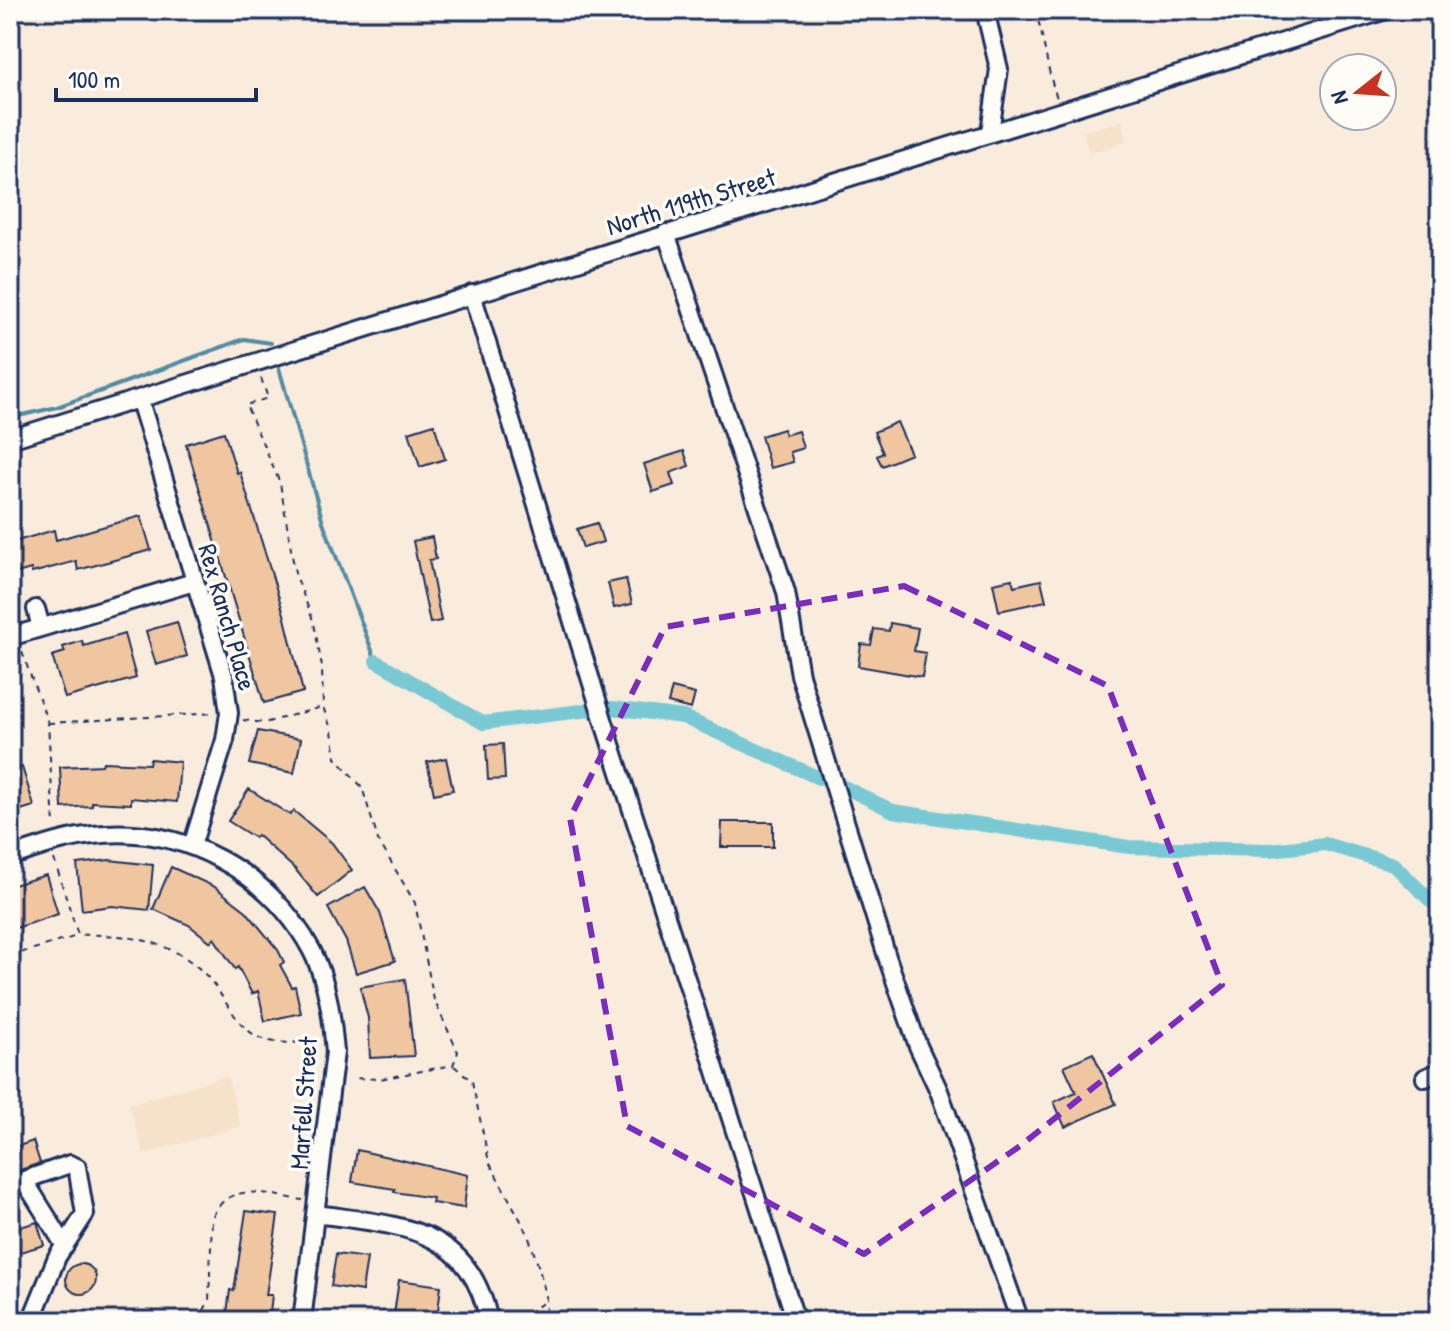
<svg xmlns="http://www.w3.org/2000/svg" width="1450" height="1331" font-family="'Patrick Hand',sans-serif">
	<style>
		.built { fill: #f6e1ca }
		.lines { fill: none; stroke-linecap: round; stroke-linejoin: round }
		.stream { stroke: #538ba5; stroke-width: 4 }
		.canal { stroke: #79c9d4; stroke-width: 14 }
		.building { fill: #efc69f; stroke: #1b2f5e; stroke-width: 2 }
		.minor-casing { stroke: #1b2f5e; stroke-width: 22 }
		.path { stroke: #1b2f5e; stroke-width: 2; stroke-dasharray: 6 6; stroke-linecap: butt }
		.minor { stroke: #fdfcf7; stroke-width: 16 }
		.marked { fill: none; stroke: #7b2cbf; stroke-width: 6; stroke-dasharray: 16 10; stroke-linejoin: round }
		.labels { text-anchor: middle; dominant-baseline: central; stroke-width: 7; stroke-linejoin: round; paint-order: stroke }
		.street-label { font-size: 26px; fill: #1b2f5e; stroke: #fdfcf7 }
	</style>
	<rect width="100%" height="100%" fill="#f9ecdd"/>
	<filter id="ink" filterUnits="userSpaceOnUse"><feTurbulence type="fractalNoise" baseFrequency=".0125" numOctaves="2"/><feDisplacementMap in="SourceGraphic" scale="16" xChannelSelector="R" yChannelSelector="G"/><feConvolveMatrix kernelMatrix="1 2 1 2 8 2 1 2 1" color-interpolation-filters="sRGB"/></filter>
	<g filter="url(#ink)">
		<!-- built -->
		<path class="built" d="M1122 121 1127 142 1089 153 1083 132Z
			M227 1076 241 1126 144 1154 129 1104Z"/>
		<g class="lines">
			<!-- stream -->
			<path class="stream" d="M279 368 323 522 376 661
				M10 418 57 407 244 339 271 343"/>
			<!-- canal -->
			<path class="canal" d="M376 661 483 723 590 710
				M612 708 683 717 819 778
				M844 787 893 811 1129 847 1270 850 1325 844 1393 864 1440 910"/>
		</g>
		<!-- building -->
		<path class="building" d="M897 422 911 454 882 466 877 456 883 453 874 432Z
			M434 424 445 459 420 467 409 432Z
			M783 429 785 435 798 431 803 448 790 452 793 462 770 468 761 436Z
			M224 432 237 473 240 472 284 614 303 692 264 703 186 444Z
			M684 451 689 466 670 473 674 485 653 492 644 464Z
			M141 516 151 550 78 570 76 561 32 573 31 569 10 575V543L54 530 56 540Z
			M597 523 603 542 583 548 577 529Z
			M432 537 436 559 429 560 441 621 430 623 413 541Z
			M626 579 632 604 614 608 608 583Z
			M1012 579 1014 586 1041 580 1046 601 999 611 993 583Z
			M177 622 187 656 156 665 146 631Z
			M890 623 918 628 914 651 926 653 922 677 858 666 861 644 871 645 874 629 889 631Z
			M124 634 136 678 65 698 52 656 65 652 63 647 82 641 84 646Z
			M672 688 695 694 691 709 668 703Z
			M258 731 301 739 294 773 249 764Z
			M503 744 505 779 488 780 486 745Z
			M446 758 453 790 434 794 427 762Z
			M150 759 180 762 177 802 131 798V804L92 802V806L62 808 60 767 102 765 103 762 149 764Z
			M22 767 34 806 10 813V771Z
			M249 789 290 815 294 811 332 843 352 870 318 897 295 869 257 835 255 838 228 821Z
			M722 822H773V847H721Z
			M109 860 153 865 149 910 112 906 82 910 77 864Z
			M171 867 215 887 246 911 278 950 284 962 280 965 292 987 295 986 301 1013 265 1021 258 991 252 994 238 967 235 969 214 938 211 942 189 925 153 909Z
			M46 875 58 914 10 930V886Z
			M365 887 380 913 395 961 356 973 346 941 328 908Z
			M405 979 414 1056 370 1058 368 1018 360 987Z
			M1093 1053 1116 1104 1065 1127 1054 1102 1076 1092 1064 1066Z
			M33 1141 40 1163 12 1173 10 1149Z
			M357 1150 468 1175 464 1208 432 1203 433 1198 394 1192 395 1189 352 1182Z
			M246 1211 278 1215 266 1295H272L269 1321H226L230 1290 234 1291Z
			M37 1222 44 1245 10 1255V1230Z
			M336 1254 367 1258 362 1291 331 1286Z
			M66 1279a15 15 0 1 1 30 0a15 15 0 1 1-30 0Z
			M399 1280 441 1286 437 1318 410 1314V1321H393Z"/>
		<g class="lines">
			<defs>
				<path id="minor" d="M985 10 999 69 990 132
					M666 233 786 592 800 675 888 960 918 1046 939 1091 1020 1321
					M472 294 606 729 796 1321
					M140 401 224 676 229 713 225 740 192 846
					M10 439 1386 10
					M36 609 41 627
					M10 637 194 582
					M10 857C37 848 64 838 93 835 182 824 270 872 312 951 328 982 332 1018 335 1052L302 1321
					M1425 1078 1440 1071
					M24 1180 65 1246
					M10 1185 70 1164 77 1167 85 1214 57 1257 31 1321
					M317 1214C399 1226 469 1225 489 1321"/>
			</defs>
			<!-- minor casing -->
			<use href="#minor" class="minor-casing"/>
			<!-- path -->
			<path class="path" d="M1035 10C1045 40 1046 68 1057 98
				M261 378 268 398 246 405 280 483 295 573 314 623 322 667 323 707 332 731 336 758 362 787 378 840 415 903 434 1000 458 1052 453 1065 380 1079 352 1078
				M22 652 48 723 54 826
				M243 720 264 723 322 707
				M48 723 215 713
				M54 859 78 935C131 933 185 942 217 989 229 1007 241 1030 262 1039 279 1045 300 1042 318 1041
				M10 956 77 936
				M454 1066 472 1081 489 1162 527 1232 538 1265 546 1295V1321
				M505 1320 521 1317 546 1301
				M198 1321 209 1301 212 1218C228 1178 270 1196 303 1200"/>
			<!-- minor -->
			<use href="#minor" class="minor"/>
		</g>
	</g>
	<!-- marked area -->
	<path class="marked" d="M904 586 1108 686 1222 985 1020 1146 864 1254 627 1126 570 818 665 627Z"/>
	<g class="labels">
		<!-- street labels -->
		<g class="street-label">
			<text transform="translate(691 201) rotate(-17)">North 119th Street</text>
			<text transform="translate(228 617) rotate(74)">Rex Ranch Place</text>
			<text transform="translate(303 1103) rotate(-86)">Marfell Street</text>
		</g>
	</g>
	<!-- margin -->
	<rect width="1450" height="1331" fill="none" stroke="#fdfcf7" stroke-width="40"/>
	<rect x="20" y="20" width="1410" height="1291" fill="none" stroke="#1b2f5e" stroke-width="3" filter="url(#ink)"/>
	<!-- north arrow -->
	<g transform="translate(1358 92) rotate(253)"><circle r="38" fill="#fdfcf7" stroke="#a3aaba" stroke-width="2"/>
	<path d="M0-6L14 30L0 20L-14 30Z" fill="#c8321e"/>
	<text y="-12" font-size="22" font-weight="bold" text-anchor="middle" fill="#1b2f5e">N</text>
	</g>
	<!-- scale -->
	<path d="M56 88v12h200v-12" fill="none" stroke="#1b2f5e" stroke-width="4"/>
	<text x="68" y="88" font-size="24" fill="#1b2f5e" stroke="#fdfcf7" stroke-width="6" paint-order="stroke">100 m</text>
</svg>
